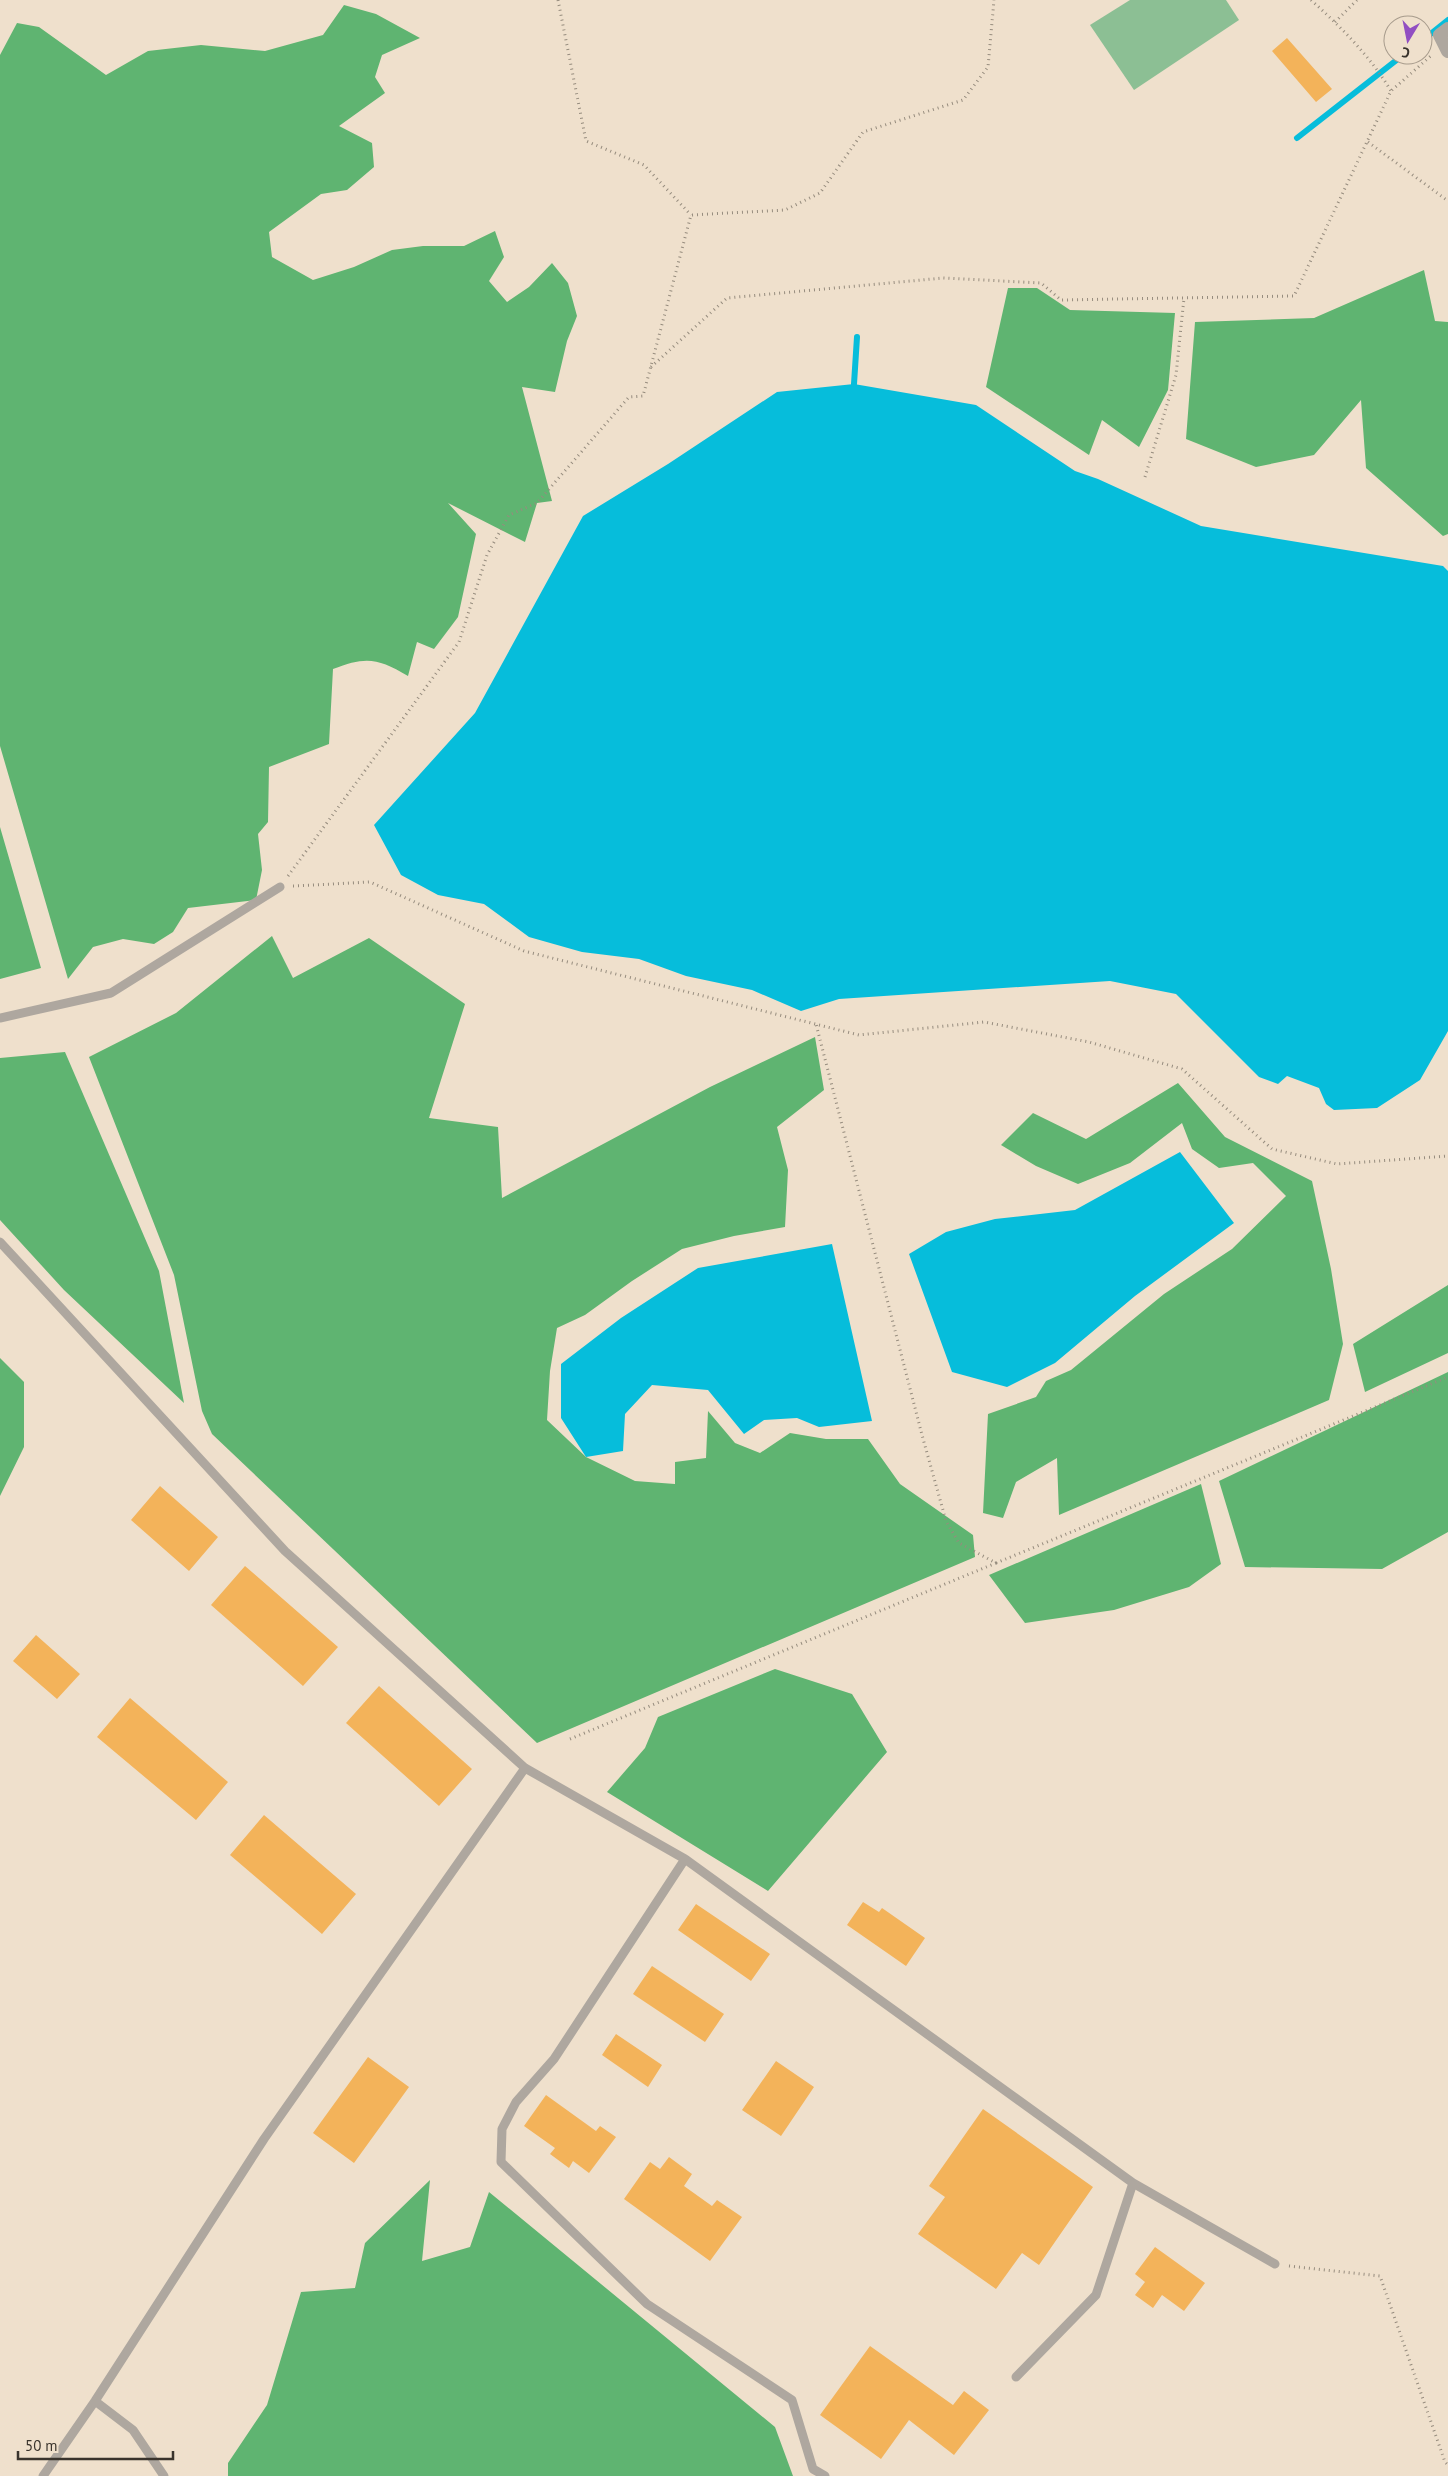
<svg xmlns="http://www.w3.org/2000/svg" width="1448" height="2476" font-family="'PT Sans',sans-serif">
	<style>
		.green { fill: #8cbf94 }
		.forest { fill: #5fb471 }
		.water { fill: #06bddb }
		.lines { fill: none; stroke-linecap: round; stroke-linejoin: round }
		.stream { stroke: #06bddb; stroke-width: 6 }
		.building { fill: #f3b35a }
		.path { stroke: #968c7e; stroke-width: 3; stroke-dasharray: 1 4; stroke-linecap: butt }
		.service { stroke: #aea79f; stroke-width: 9 }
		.minor { stroke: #aea79f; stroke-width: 14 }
	</style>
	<rect width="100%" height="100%" fill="#efe0cc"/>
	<!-- green -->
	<path class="green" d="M1130 0H1226L1239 20 1134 90 1090 25Z"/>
	<!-- forest -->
	<path class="forest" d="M344 5 376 14 420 38 382 55 375 77 385 93 339 126 372 143 374 167 347 190 321 194 269 232 272 257 313 280 354 267 392 250 423 246H464L495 231 504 257 489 281 507 302 529 287 552 263 568 283 577 316 567 341 555 392 522 387 552 501 537 503 525 542 448 503 476 534 458 617 434 649 417 642 408 676C378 658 366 656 333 669L329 744 269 767 268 822 258 834 262 870 256 900 188 908 173 932 154 944 123 939 93 947 68 979 0 746V55L17 23 39 27 106 75 148 51 201 45 265 51 323 35Z
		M1424 270 1435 321 1448 322V534L1443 536 1366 468 1361 400 1314 455 1256 467 1186 439 1195 322 1314 318Z
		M1008 288H1037L1070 310 1175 313 1168 390 1139 447 1102 420 1089 455 986 387Z
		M0 827 41 968 0 979Z
		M272 936 293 978 369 938 465 1004 429 1118 498 1127 502 1198 710 1087 815 1037 824 1090 777 1127 788 1170 785 1227 734 1236 682 1249 632 1281 585 1315 557 1328 550 1371 547 1420 586 1457 635 1481 675 1484V1462L706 1458 708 1411 735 1443 760 1453 790 1433 826 1439H868L900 1484 973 1535 975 1557 537 1743 212 1434 202 1411 174 1275 89 1057 176 1013Z
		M65 1052 159 1271 184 1403 64 1290 0 1220V1058Z
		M1178 1083 1225 1137 1312 1181 1331 1269 1343 1344 1329 1400 1059 1515 1057 1458 1016 1482 1003 1518 983 1513 988 1414 1036 1397 1046 1381 1071 1370 1164 1294 1232 1249 1286 1196 1253 1163 1219 1168 1192 1149 1182 1123 1130 1163 1078 1184 1036 1166 1001 1145 1033 1113 1086 1139Z
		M1448 1285V1353L1365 1392 1353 1344Z
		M0 1358 24 1382V1447L0 1496Z
		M1448 1372V1532L1382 1569 1245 1567 1219 1481Z
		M1201 1484 1221 1564 1189 1587 1114 1610 1025 1623 989 1575Z
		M775 1669 852 1694 887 1752 768 1891 607 1792 645 1748 658 1717Z
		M430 2180 422 2261 470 2247 489 2192 775 2427 793 2476H228V2463L267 2405 301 2292 355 2288 365 2243Z"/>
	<!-- water -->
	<path class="water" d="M854 384 976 405 1075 471 1098 479 1201 526 1443 566 1448 571V1031L1420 1080 1377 1108 1334 1110 1326 1104 1319 1088 1287 1076 1278 1084 1259 1077 1176 994 1110 981 839 999 801 1011 752 990 686 976 639 959 582 952 529 937 484 904 438 895 401 875 374 825 475 713 583 516 668 464 777 392Z
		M1180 1152 1234 1223 1135 1296 1055 1363 1007 1387 952 1372 909 1254 946 1232 995 1219 1075 1210Z
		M832 1244 872 1421 819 1427 797 1418 764 1420 744 1434 708 1390 652 1385 625 1414 623 1451 586 1457 561 1418V1364L621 1318 698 1268Z"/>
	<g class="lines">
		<!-- stream -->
		<path class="stream" d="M1423 40 1448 20
			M1297 138 1403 55
			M854 384 857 337"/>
	</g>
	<!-- building -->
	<path class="building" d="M1287 38 1332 89 1316 102 1272 51Z
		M160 1486 218 1537 189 1571 131 1520Z
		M245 1566 338 1647 303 1686 211 1605Z
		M36 1635 80 1674 57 1699 13 1661Z
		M379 1686 472 1769 439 1806 346 1723Z
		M130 1698 228 1782 196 1820 97 1737Z
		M264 1815 356 1894 322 1934 230 1855Z
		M863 1902 879 1912 882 1908 925 1938 906 1966 847 1925Z
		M696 1904 770 1954 751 1981 678 1930Z
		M652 1966 724 2014 705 2042 633 1994Z
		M616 2034 662 2065 648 2087 602 2055Z
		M368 2057 409 2087 354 2163 313 2133Z
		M776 2061 814 2087 781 2136 742 2110Z
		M546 2095 596 2131 600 2126 616 2137 589 2173 573 2161 569 2168 550 2154 555 2148 524 2126Z
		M983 2109 1093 2187 1039 2265 1022 2253 996 2289 918 2234 945 2197 929 2186Z
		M669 2157 692 2174 684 2186 712 2206 717 2200 742 2217 710 2261 624 2199 650 2162 660 2169Z
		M1155 2247 1205 2283 1184 2311 1162 2295 1153 2308 1135 2295 1145 2282 1135 2274Z
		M870 2346 953 2405 964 2391 989 2410 954 2455 909 2420 881 2459 820 2415Z"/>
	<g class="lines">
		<!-- path -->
		<path class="path" d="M558 0 586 141 644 165 691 215
			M1311 0C1341 27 1370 56 1391 91
			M1335 22 1357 0
			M1368 142 1448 201
			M651 367 727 298 943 278 1041 283 1061 300 1294 296 1391 91 1433 54
			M1145 477 1176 375 1184 298
			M288 876 459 642 487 555 509 515 537 503 629 397 643 396 691 215 785 210 820 193 863 132 963 100 988 67 994 0
			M293 886 370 882 524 951 859 1035 984 1022 1089 1042 1182 1069 1272 1149 1337 1164 1448 1156
			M996 1563 1448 1377
			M570 1739 996 1563 959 1543 946 1521 922 1435 816 1024
			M1289 2266 1380 2276 1445 2462 1448 2465"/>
		<!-- service -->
		<path class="service" d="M0 1018 111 993 280 887
			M0 1242 285 1551 525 1768 685 1859 1133 2183 1275 2264
			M685 1859 554 2059 516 2102 502 2129 501 2162 647 2304 792 2400 813 2469 825 2476
			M1016 2377 1096 2295 1133 2183
			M95 2401 133 2430 164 2476
			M43 2476 95 2401 264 2139 525 1768"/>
		<!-- minor -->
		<path class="minor" d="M1448 29 1440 35 1448 51"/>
	</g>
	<!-- north arrow -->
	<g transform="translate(1408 40) rotate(190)"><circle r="24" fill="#efe0cc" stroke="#a79b8c"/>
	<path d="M0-4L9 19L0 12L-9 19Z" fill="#914ec2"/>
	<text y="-8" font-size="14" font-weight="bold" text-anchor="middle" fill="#3a342d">С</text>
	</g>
	<!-- scale -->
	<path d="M18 2451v8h155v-8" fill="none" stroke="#3a342d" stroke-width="2.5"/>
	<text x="25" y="2451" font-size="15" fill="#3a342d" stroke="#efe0cc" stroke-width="4" paint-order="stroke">50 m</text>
</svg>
